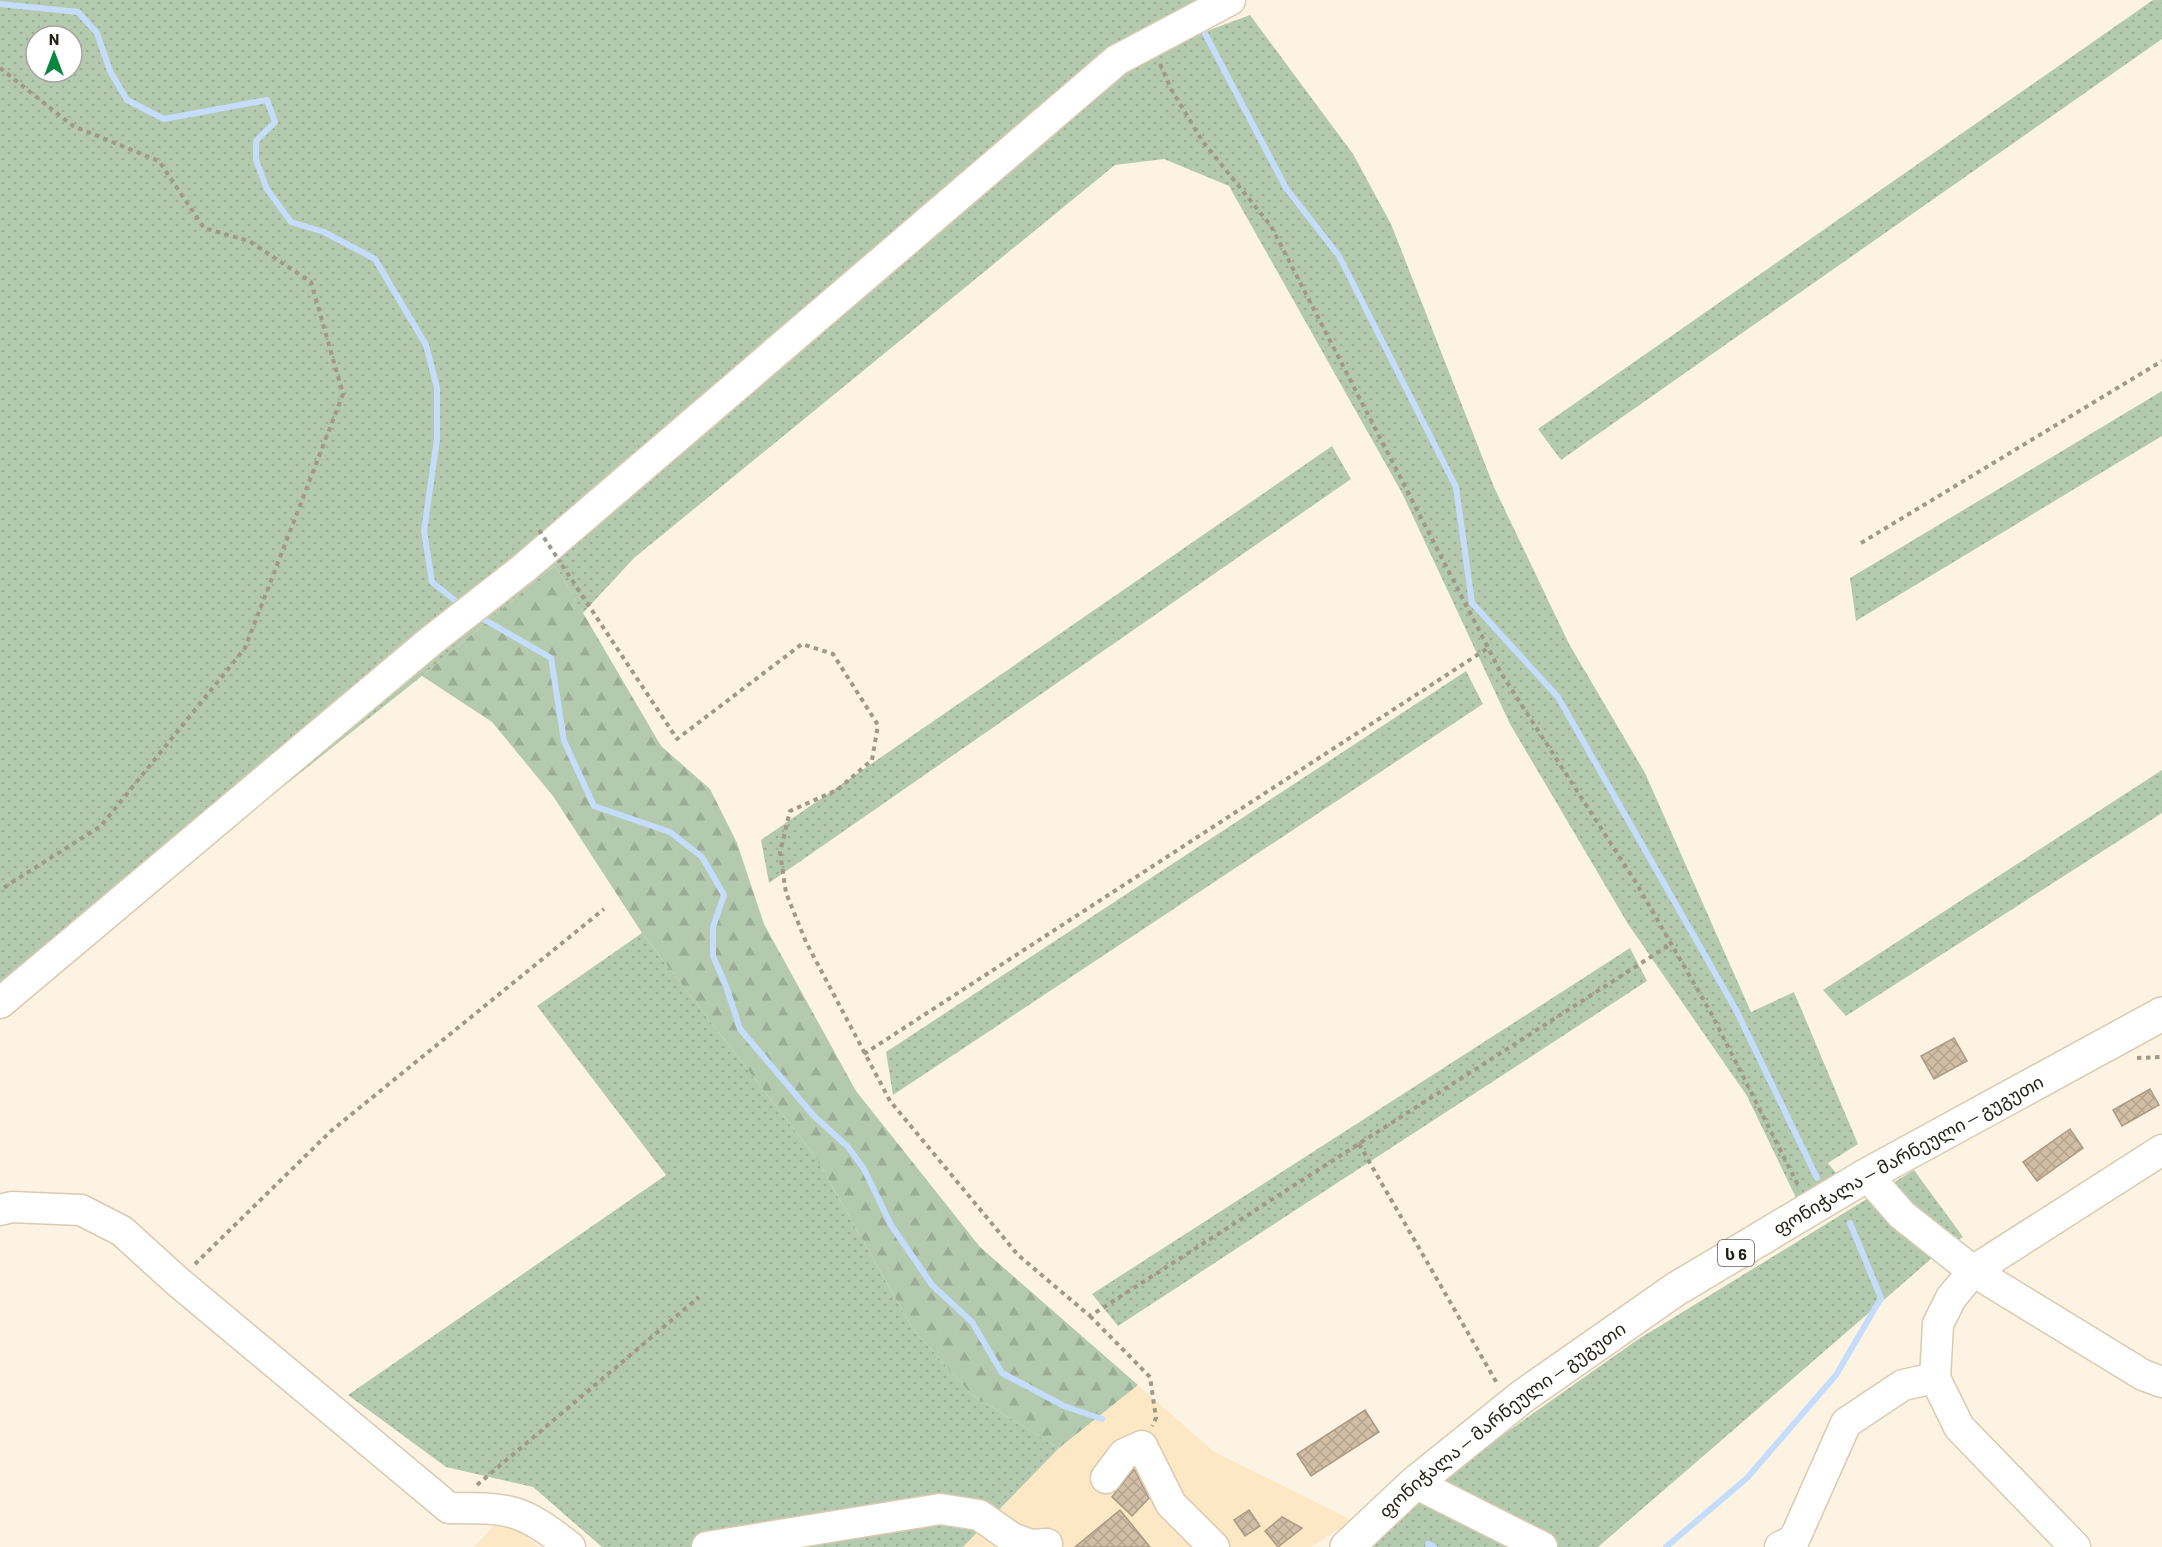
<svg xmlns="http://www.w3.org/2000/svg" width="2162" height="1547" font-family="Barlow,'Noto Sans Georgian',sans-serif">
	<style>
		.built { fill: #fde8c6 }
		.grass { fill: url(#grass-dots); fill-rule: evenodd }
		.forest { fill: url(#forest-firs) }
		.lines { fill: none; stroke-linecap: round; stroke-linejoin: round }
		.stream { stroke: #c5ddfa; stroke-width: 6 }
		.building { fill: url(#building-cross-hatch); stroke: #ad9a83; stroke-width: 1.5 }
		.minor-casing { stroke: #dacab0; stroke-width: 33 }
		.highway-casing { stroke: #dacab0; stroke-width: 36 }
		.path { stroke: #a0988a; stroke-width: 4; stroke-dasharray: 4.5 4.5; stroke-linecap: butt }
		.minor { stroke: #fff; stroke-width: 30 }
		.highway { stroke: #fff; stroke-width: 33 }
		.path-bridge { stroke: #a0988a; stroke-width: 4; stroke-dasharray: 4.5 4.5; stroke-linecap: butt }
		.labels { text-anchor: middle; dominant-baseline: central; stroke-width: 4.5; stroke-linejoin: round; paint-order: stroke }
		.shield { fill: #fff; stroke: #66625a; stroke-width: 1.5 }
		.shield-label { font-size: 16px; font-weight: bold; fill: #241e14 }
		.street-label { font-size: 18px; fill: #241e14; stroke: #fff }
	</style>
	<defs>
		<pattern id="grass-dots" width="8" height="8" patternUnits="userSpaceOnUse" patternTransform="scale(1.5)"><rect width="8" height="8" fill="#b4caaf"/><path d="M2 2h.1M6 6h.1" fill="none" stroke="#9bad96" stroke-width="1.8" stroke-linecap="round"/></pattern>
		<pattern id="forest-firs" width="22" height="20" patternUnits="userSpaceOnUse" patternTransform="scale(1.5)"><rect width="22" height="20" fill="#b4caaf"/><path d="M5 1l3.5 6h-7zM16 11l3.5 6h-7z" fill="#9bad96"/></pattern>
		<pattern id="building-cross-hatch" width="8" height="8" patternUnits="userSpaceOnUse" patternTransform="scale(1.5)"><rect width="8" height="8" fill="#d2bea6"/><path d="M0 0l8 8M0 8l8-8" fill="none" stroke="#b4a38e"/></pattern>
	</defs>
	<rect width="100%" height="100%" fill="#fdf3e3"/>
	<!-- built -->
	<path class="built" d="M1138 1385 1213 1451 1352 1520 1311 1547H963L1059 1448Z
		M502 1517 539 1547H474Z"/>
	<!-- grass -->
	<path class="grass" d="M0 0H1204L1175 12 1181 20 1180 41 1250 15 1353 154 1391 224 1494 487 1569 644 1645 773 1751 1012 1794 992 1858 1144 1828 1163 1840 1178 1799 1204 1747 1096 1628 924 1510 724 1402 493 1229 186 1164 159 1115 165 634 558 583 613 555 565 422 676 0 1012ZM36 36H72V72H36Z
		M2153 0H2162V39L1561 460 1538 429Z
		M2162 391V436L1856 621 1850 578Z
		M1332 446 1351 479 769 883 761 840Z
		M1466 671 1483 704 893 1095 886 1052Z
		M2162 770V813L1846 1016 1823 990Z
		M642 933 816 1158 913 1329 972 1395 1059 1448 963 1547H602L533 1487 446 1467 348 1395 666 1175 537 1006Z
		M1630 948 1647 981 1118 1326 1092 1294Z
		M1914 1170 1963 1237 1945 1247 1598 1547H1369L1446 1475 1637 1340Z"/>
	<!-- forest -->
	<path class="forest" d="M555 565 661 746 710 789 737 843 764 924 856 1091 980 1247 1138 1385 1059 1448 972 1395 913 1329 816 1158 642 933 553 796 492 722 422 676Z"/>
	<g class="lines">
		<!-- stream -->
		<path class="stream" d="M0 4 78 12 97 33 110 71 127 100 164 119 267 100 275 122 256 141V160L267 189 291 222 324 232 375 259 426 345 437 388V439L424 531 432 582 462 606
			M1200 24 1286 188 1339 256 1456 487 1472 603 1558 697 1736 1010 1817 1178
			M478 616 551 658 564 741 594 806 670 832 702 857 724 895 713 927V956L726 986 740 1029 813 1115 848 1147 864 1169 891 1225 932 1285 972 1322 1002 1373 1064 1406 1102 1419
			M1428 1544 1434 1547
			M1666 1547 1747 1478 1836 1375 1881 1298 1850 1223"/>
	</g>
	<!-- building -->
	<path class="building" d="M1954 1038 1967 1061 1934 1079 1921 1056Z
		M2150 1089 2159 1105 2122 1126 2113 1110Z
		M2070 1129 2083 1148 2037 1181 2023 1162Z
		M1365 1410 1379 1432 1311 1476 1297 1454Z
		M1134 1469 1149 1498 1132 1516 1112 1497Z
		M1120 1510 1150 1547H1075Z
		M1249 1510 1260 1526 1245 1536 1234 1520Z
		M1282 1517 1302 1528 1278 1547 1265 1531Z"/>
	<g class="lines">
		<defs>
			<path id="minor" d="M0 1003 432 640 524 568 1117 60 1230 0
				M1867 1175 1902 1215 1973 1271 2143 1375 2162 1382
				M0 1210 12 1207 81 1210 122 1231 177 1281 449 1508C510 1508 521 1508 570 1547
				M1106 1478 1124 1454 1142 1446 1171 1504 1214 1547
				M1415 1483 1542 1547
				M707 1547 940 1509 979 1515 1012 1538 1031 1545 1047 1544
				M1780 1547 1794 1540 1846 1423 1903 1385 1935 1378
				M2075 1547 1959 1427 1935 1378 1938 1324 1951 1298 1973 1271 2162 1150"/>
			<g id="highway">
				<path id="s1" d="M1347 1547 1415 1483 1523 1396 1676 1289 1867 1175 2162 1014"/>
			</g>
		</defs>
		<!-- minor casing -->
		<use href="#minor" class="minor-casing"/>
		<!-- highway casing -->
		<use href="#highway" class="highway-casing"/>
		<!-- path -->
		<path class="path" d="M1160 64 1171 89 1203 142 1271 226 1501 673 1635 881 1711 1013 1799 1187
			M0 68 73 126 159 161 204 228 249 241 311 282 343 394 245 648 101 826 0 890
			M1861 543 2162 361
			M562 565 677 739 802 644 833 654 878 725 872 760 837 790 790 811 780 852 786 893 806 942 890 1101 1018 1255 1090 1316 1671 944
			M864 1054 1488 648
			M2137 1058 2162 1057
			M1359 1144 1498 1385
			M195 1264 331 1131 604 909
			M1090 1316 1150 1377 1156 1418 1152 1426
			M477 1485 699 1297"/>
		<!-- minor -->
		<use href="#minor" class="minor"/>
		<!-- highway -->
		<use href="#highway" class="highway"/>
		<!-- path-bridge -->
		<path class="path-bridge" d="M539 530 560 562"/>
	</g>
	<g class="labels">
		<!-- shield labels -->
		<rect class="shield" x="1718" y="1240" width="36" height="26" rx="4.5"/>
		<g class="shield-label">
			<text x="1736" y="1253">ს 6</text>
		</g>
		<!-- street labels -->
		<g class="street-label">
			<text stroke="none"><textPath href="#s1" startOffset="687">ფონიჭალა — მარნეული — გუგუთი</textPath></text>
			<text stroke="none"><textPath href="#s1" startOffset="201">ფონიჭალა — მარნეული — გუგუთი</textPath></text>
		</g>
	</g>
	<!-- north arrow -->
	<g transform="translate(54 54)"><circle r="28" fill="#ffffff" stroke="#a7a5a1" stroke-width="1.5"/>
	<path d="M0-4.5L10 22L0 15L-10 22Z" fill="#0a8641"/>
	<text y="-9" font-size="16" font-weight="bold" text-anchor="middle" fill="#241e14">N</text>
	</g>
</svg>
